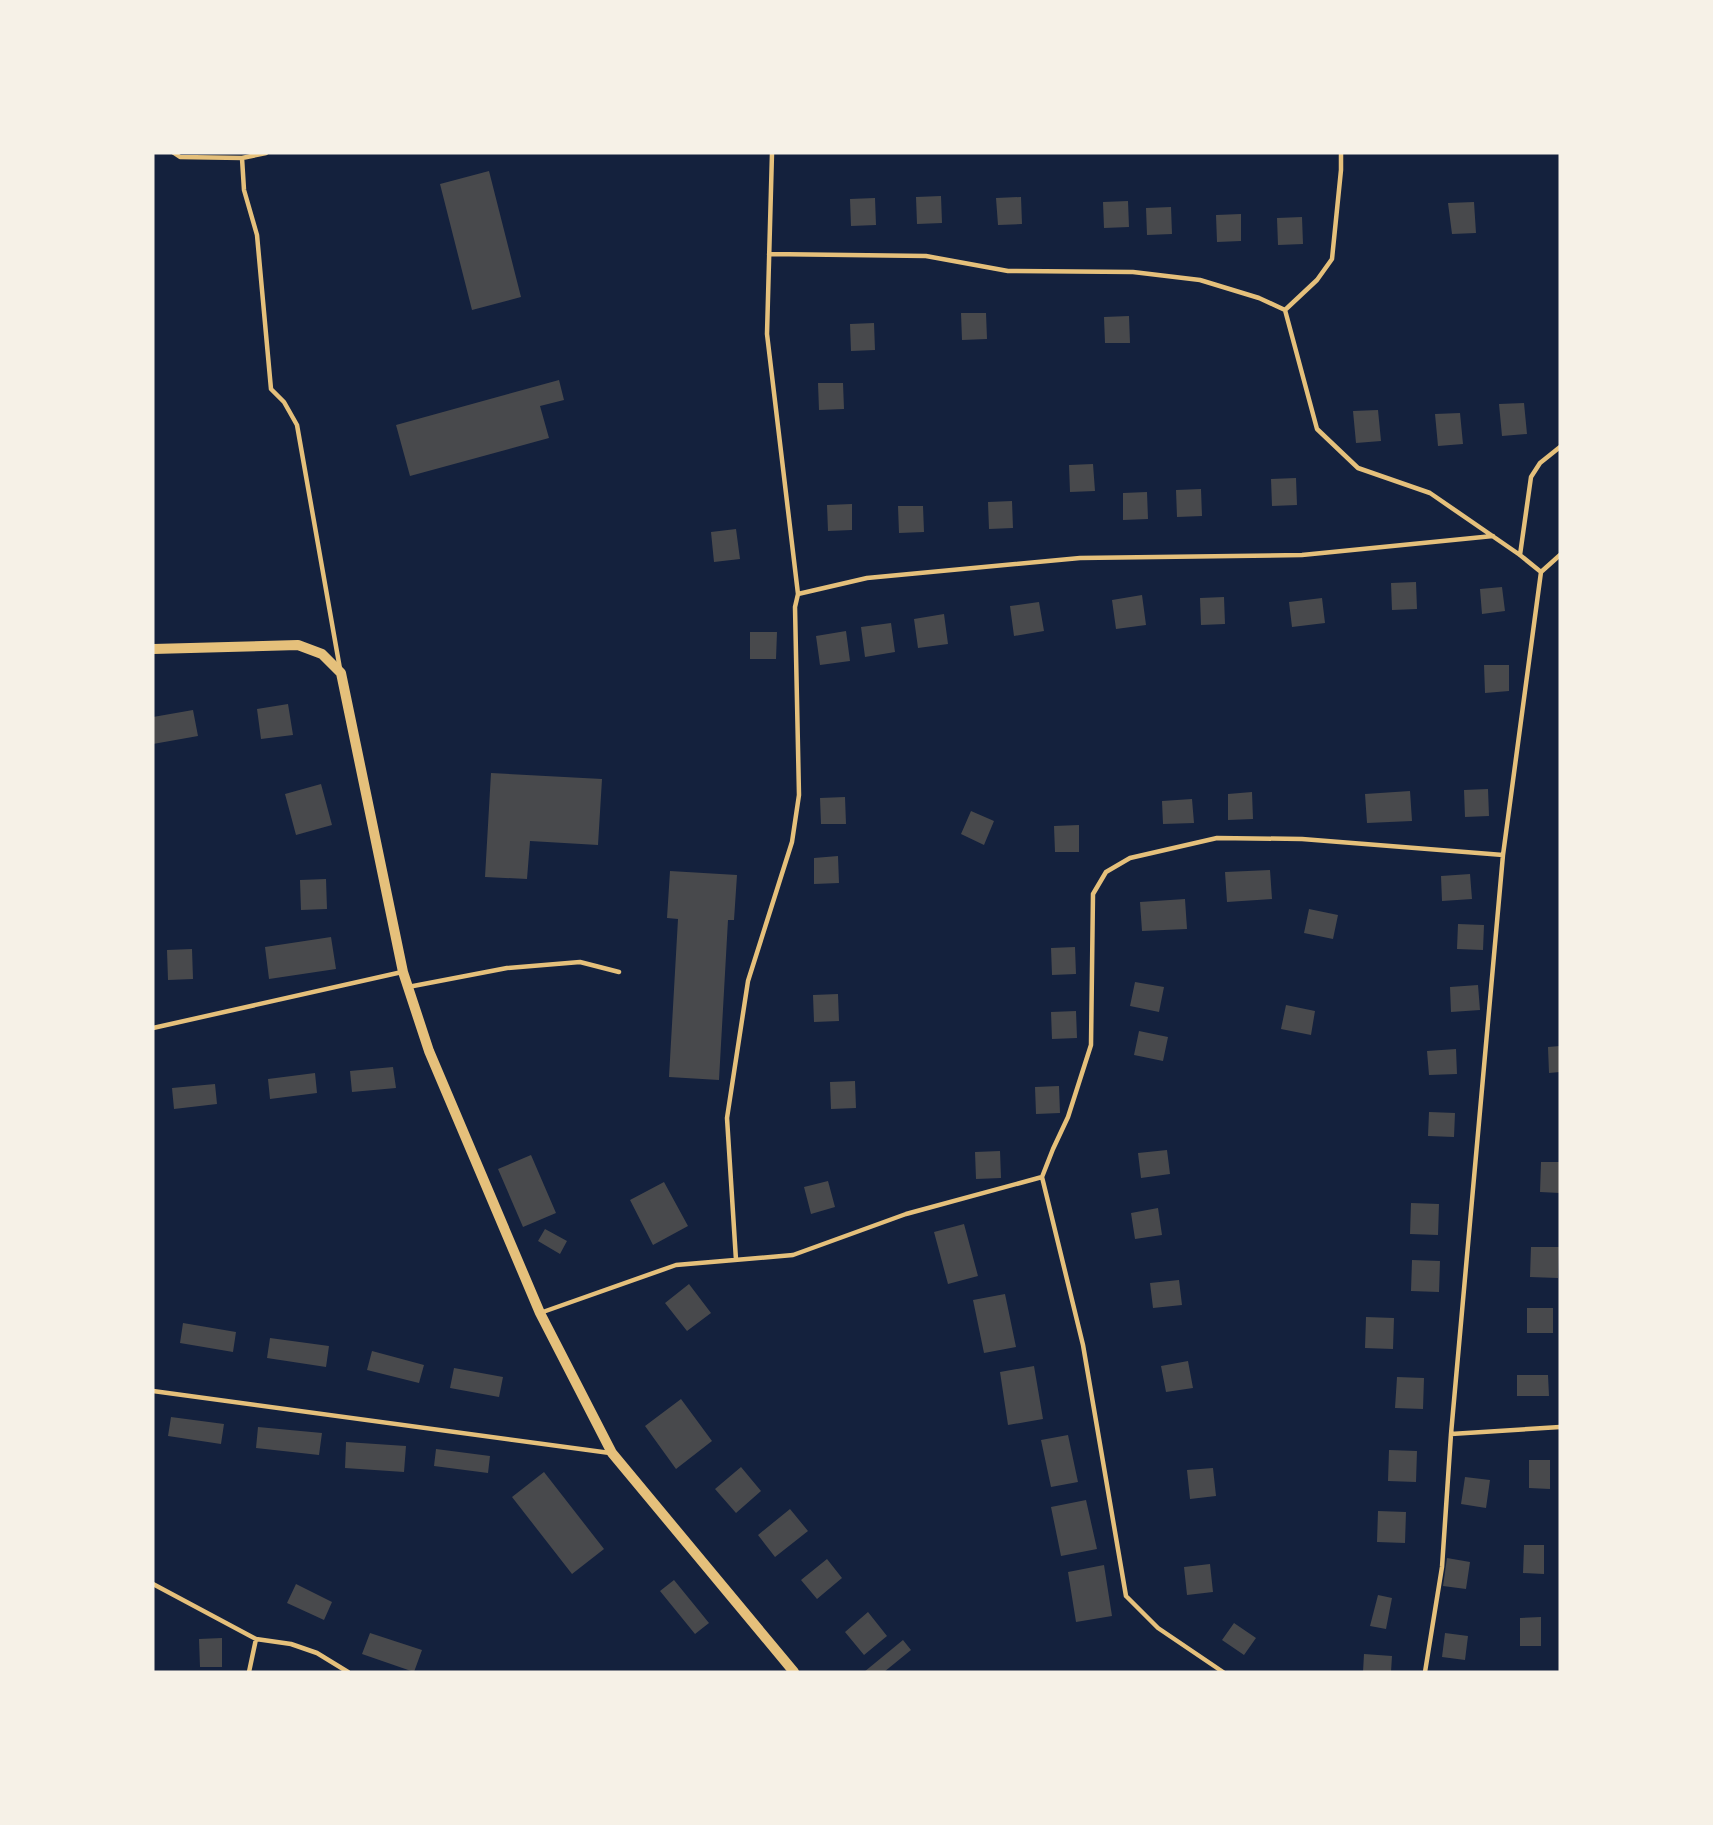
<svg xmlns="http://www.w3.org/2000/svg" width="1713" height="1825" font-family="'Open Sans',sans-serif">
	<style>
		.building { fill: #48494c }
		.lines { fill: none; stroke-linecap: round; stroke-linejoin: round }
		.service { stroke: #e5c07b; stroke-width: 4.5 }
		.tertiary { stroke: #e5c07b; stroke-width: 10 }
	</style>
	<rect width="100%" height="100%" fill="#14213d"/>
	<!-- building -->
	<path class="building" d="M489 171 521 297 472 310 440 184Z
		M941 196 942 223 917 224 916 197Z
		M1021 197 1022 224 998 225 996 198Z
		M875 198 876 225 851 226 850 199Z
		M1128 201 1129 227 1104 228 1103 202Z
		M1474 202 1476 233 1452 234 1448 203Z
		M1171 207 1172 234 1147 235 1146 208Z
		M1241 214V241L1217 242 1216 215Z
		M1302 217 1303 244 1278 245 1277 218Z
		M961 313H986L987 339 962 340Z
		M1129 316 1130 343H1105L1104 317Z
		M874 323 875 350 851 351 850 324Z
		M559 380 564 400 540 406 549 438 410 476 396 425Z
		M818 383H843L844 409 819 410Z
		M1524 403 1527 434 1502 436 1499 404Z
		M1378 410 1381 441 1356 443 1353 411Z
		M1460 413 1463 444 1438 446 1435 414Z
		M1093 464 1095 491 1070 492 1069 465Z
		M1296 478 1297 505 1272 506 1271 479Z
		M1201 489 1202 516 1177 517 1176 490Z
		M1147 492 1148 519 1123 520V493Z
		M1012 501 1013 528 989 529 988 502Z
		M852 504V530L828 531 827 505Z
		M898 506H923L924 532 899 533Z
		M736 529 740 559 714 562 711 532Z
		M1416 582 1417 609 1392 610 1391 583Z
		M1502 587 1505 611 1482 614 1480 589Z
		M1142 595 1146 625 1116 629 1112 600Z
		M1224 597 1225 624 1201 625 1200 598Z
		M1322 598 1325 623 1292 627 1289 602Z
		M1039 602 1044 631 1014 636 1010 606Z
		M944 614 948 644 918 648 914 619Z
		M891 623 895 652 865 657 861 627Z
		M846 631 850 661 820 665 816 636Z
		M750 632H777L776 659H750Z
		M1484 665H1509V691L1485 693Z
		M288 704 293 735 261 739 257 709Z
		M193 710 198 736 153 744V717Z
		M491 773 602 779 598 845 530 841 527 879 485 877Z
		M321 784 332 825 296 835 285 794Z
		M1488 789 1489 816 1465 817 1464 790Z
		M1410 791 1412 821 1367 823 1365 794Z
		M1252 792 1253 819 1228 820V794Z
		M845 797 846 824H821L820 798Z
		M1192 799 1194 823 1163 824 1162 801Z
		M971 811 994 821 984 845 961 834Z
		M1079 825V852H1055L1054 826Z
		M838 856 839 883 814 884V858Z
		M1270 870 1272 899 1227 902 1225 872Z
		M670 871 737 875 734 920H728L719 1080 669 1077 678 919 667 918Z
		M1470 874 1472 899 1442 901 1441 876Z
		M326 879 327 909 301 910 300 880Z
		M1185 899 1187 929 1142 931 1140 902Z
		M1309 909 1338 915 1333 939 1304 933Z
		M1458 924 1484 925 1483 950 1457 949Z
		M331 937 336 969 269 979 265 947Z
		M1075 947 1076 974 1052 975 1051 948Z
		M192 949 193 979 168 980 167 950Z
		M1135 982 1164 987 1159 1012 1130 1006Z
		M1478 985 1480 1010 1451 1012 1450 987Z
		M838 994 839 1021 814 1022 813 995Z
		M1286 1005 1315 1011 1311 1035 1281 1029Z
		M1076 1011 1077 1038 1052 1039 1051 1012Z
		M1139 1031 1168 1037 1163 1061 1134 1055Z
		M1560 1046V1072L1549 1073 1548 1047Z
		M1456 1049 1457 1074 1429 1075 1427 1051Z
		M393 1067 396 1088 352 1092 350 1071Z
		M315 1073 317 1093 270 1099 268 1079Z
		M855 1081 856 1108 831 1109 830 1082Z
		M215 1084 217 1104 174 1109 172 1088Z
		M1059 1086 1060 1113 1036 1114 1035 1087Z
		M1429 1112 1455 1113 1454 1137 1428 1136Z
		M1167 1150 1170 1174 1141 1178 1138 1153Z
		M1000 1151 1001 1178 976 1179 975 1152Z
		M531 1155 556 1213 523 1227 498 1169Z
		M1541 1162H1560V1193L1540 1192Z
		M828 1181 835 1207 811 1214 804 1187Z
		M664 1182 688 1226 653 1245 630 1200Z
		M1411 1203 1439 1204 1438 1235 1410 1234Z
		M1158 1208 1162 1235 1135 1239 1131 1213Z
		M964 1224 978 1276 948 1284 934 1232Z
		M545 1229 567 1241 560 1254 538 1241Z
		M1531 1247H1559L1558 1278 1530 1277Z
		M1412 1260 1440 1261 1439 1292 1411 1291Z
		M1179 1280 1182 1305 1153 1308 1150 1283Z
		M689 1284 711 1313 687 1331 665 1303Z
		M1005 1294 1016 1347 984 1353 973 1300Z
		M1527 1308H1553V1333H1527Z
		M1366 1317 1394 1318 1393 1349 1365 1348Z
		M183 1323 236 1332 233 1352 180 1343Z
		M270 1338 329 1346 326 1367 267 1358Z
		M372 1351 424 1365 419 1383 367 1370Z
		M1188 1361 1193 1388 1166 1392 1161 1366Z
		M1034 1366 1043 1419 1008 1425 1000 1372Z
		M454 1368 503 1377 499 1397 450 1388Z
		M1517 1375H1548L1549 1396H1517Z
		M1397 1377 1424 1378 1423 1409 1395 1408Z
		M681 1399 712 1441 676 1469 645 1426Z
		M171 1417 224 1424 221 1444 168 1436Z
		M258 1427 322 1433 319 1455 256 1448Z
		M1068 1435 1078 1482 1051 1487 1041 1440Z
		M346 1442 406 1446 404 1472 345 1468Z
		M436 1449 490 1456 488 1473 434 1466Z
		M1389 1450 1417 1451 1416 1482 1388 1481Z
		M1529 1460H1550V1489L1529 1488Z
		M741 1467 761 1491 736 1513 715 1489Z
		M1213 1468 1216 1496 1190 1499 1187 1470Z
		M544 1472 604 1549 572 1574 512 1497Z
		M1465 1477 1490 1480 1486 1508 1461 1504Z
		M1086 1500 1097 1549 1061 1556 1051 1507Z
		M790 1509 808 1531 775 1557 758 1535Z
		M1378 1511 1406 1512 1405 1543 1377 1542Z
		M1524 1545H1544V1574L1523 1573Z
		M1447 1558 1470 1562 1466 1589 1443 1586Z
		M827 1559 842 1578 817 1599 801 1580Z
		M1210 1564 1213 1592 1187 1595 1184 1567Z
		M1104 1565 1112 1616 1076 1622 1068 1572Z
		M674 1580 709 1623 695 1634 660 1591Z
		M296 1584 332 1602 324 1620 287 1603Z
		M1378 1595 1392 1598 1386 1629 1370 1626Z
		M868 1612 887 1636 864 1655 845 1632Z
		M1541 1617V1646H1520V1618Z
		M1234 1623 1256 1638 1244 1655 1222 1640Z
		M370 1633 422 1650 414 1672 362 1654Z
		M1445 1633 1468 1636 1465 1660 1442 1657Z
		M222 1638V1667H200L199 1639Z
		M903 1640 911 1650 884 1672H864Z
		M1364 1654 1392 1656 1391 1672H1363Z"/>
	<g class="lines">
		<!-- service -->
		<path class="service" d="M174 153 180 157 242 158 244 190 257 235 271 389 284 402 297 425 340 669
			M242 158 266 153
			M769 254 926 256 1008 271 1133 272 1200 280 1259 298 1285 310 1317 429 1358 468 1430 493 1520 555 1541 572
			M1285 310 1317 280 1332 259 1341 170V153
			M1520 555 1531 477 1540 463 1560 447
			M798 594 867 578 1080 558 1302 555 1493 536
			M408 987 507 968 580 962 619 972
			M153 1028 402 972
			M736 1260 727 1118 748 981 792 842 799 795 795 607 798 594 767 334 772 153
			M540 1313 676 1265 793 1255 906 1214 1042 1177
			M153 1391 610 1453
			M1451 1434 1560 1427
			M153 1584 256 1639 291 1644 317 1653 348 1672
			M249 1672 256 1639
			M1223 1672 1158 1628 1126 1596 1083 1345 1042 1177 1053 1149 1068 1117 1091 1045 1093 894 1106 872 1130 858 1217 838 1302 839 1503 855
			M1425 1672 1442 1567 1451 1434 1503 855 1541 572 1560 555"/>
		<!-- tertiary -->
		<path class="tertiary" d="M153 649 298 645 322 654 341 673 403 972 429 1051 540 1313 612 1453 794 1672"/>
	</g>
	<!-- border -->
	<rect width="1713" height="1825" fill="none" stroke="#f6f1e7" stroke-width="309"/>
</svg>
